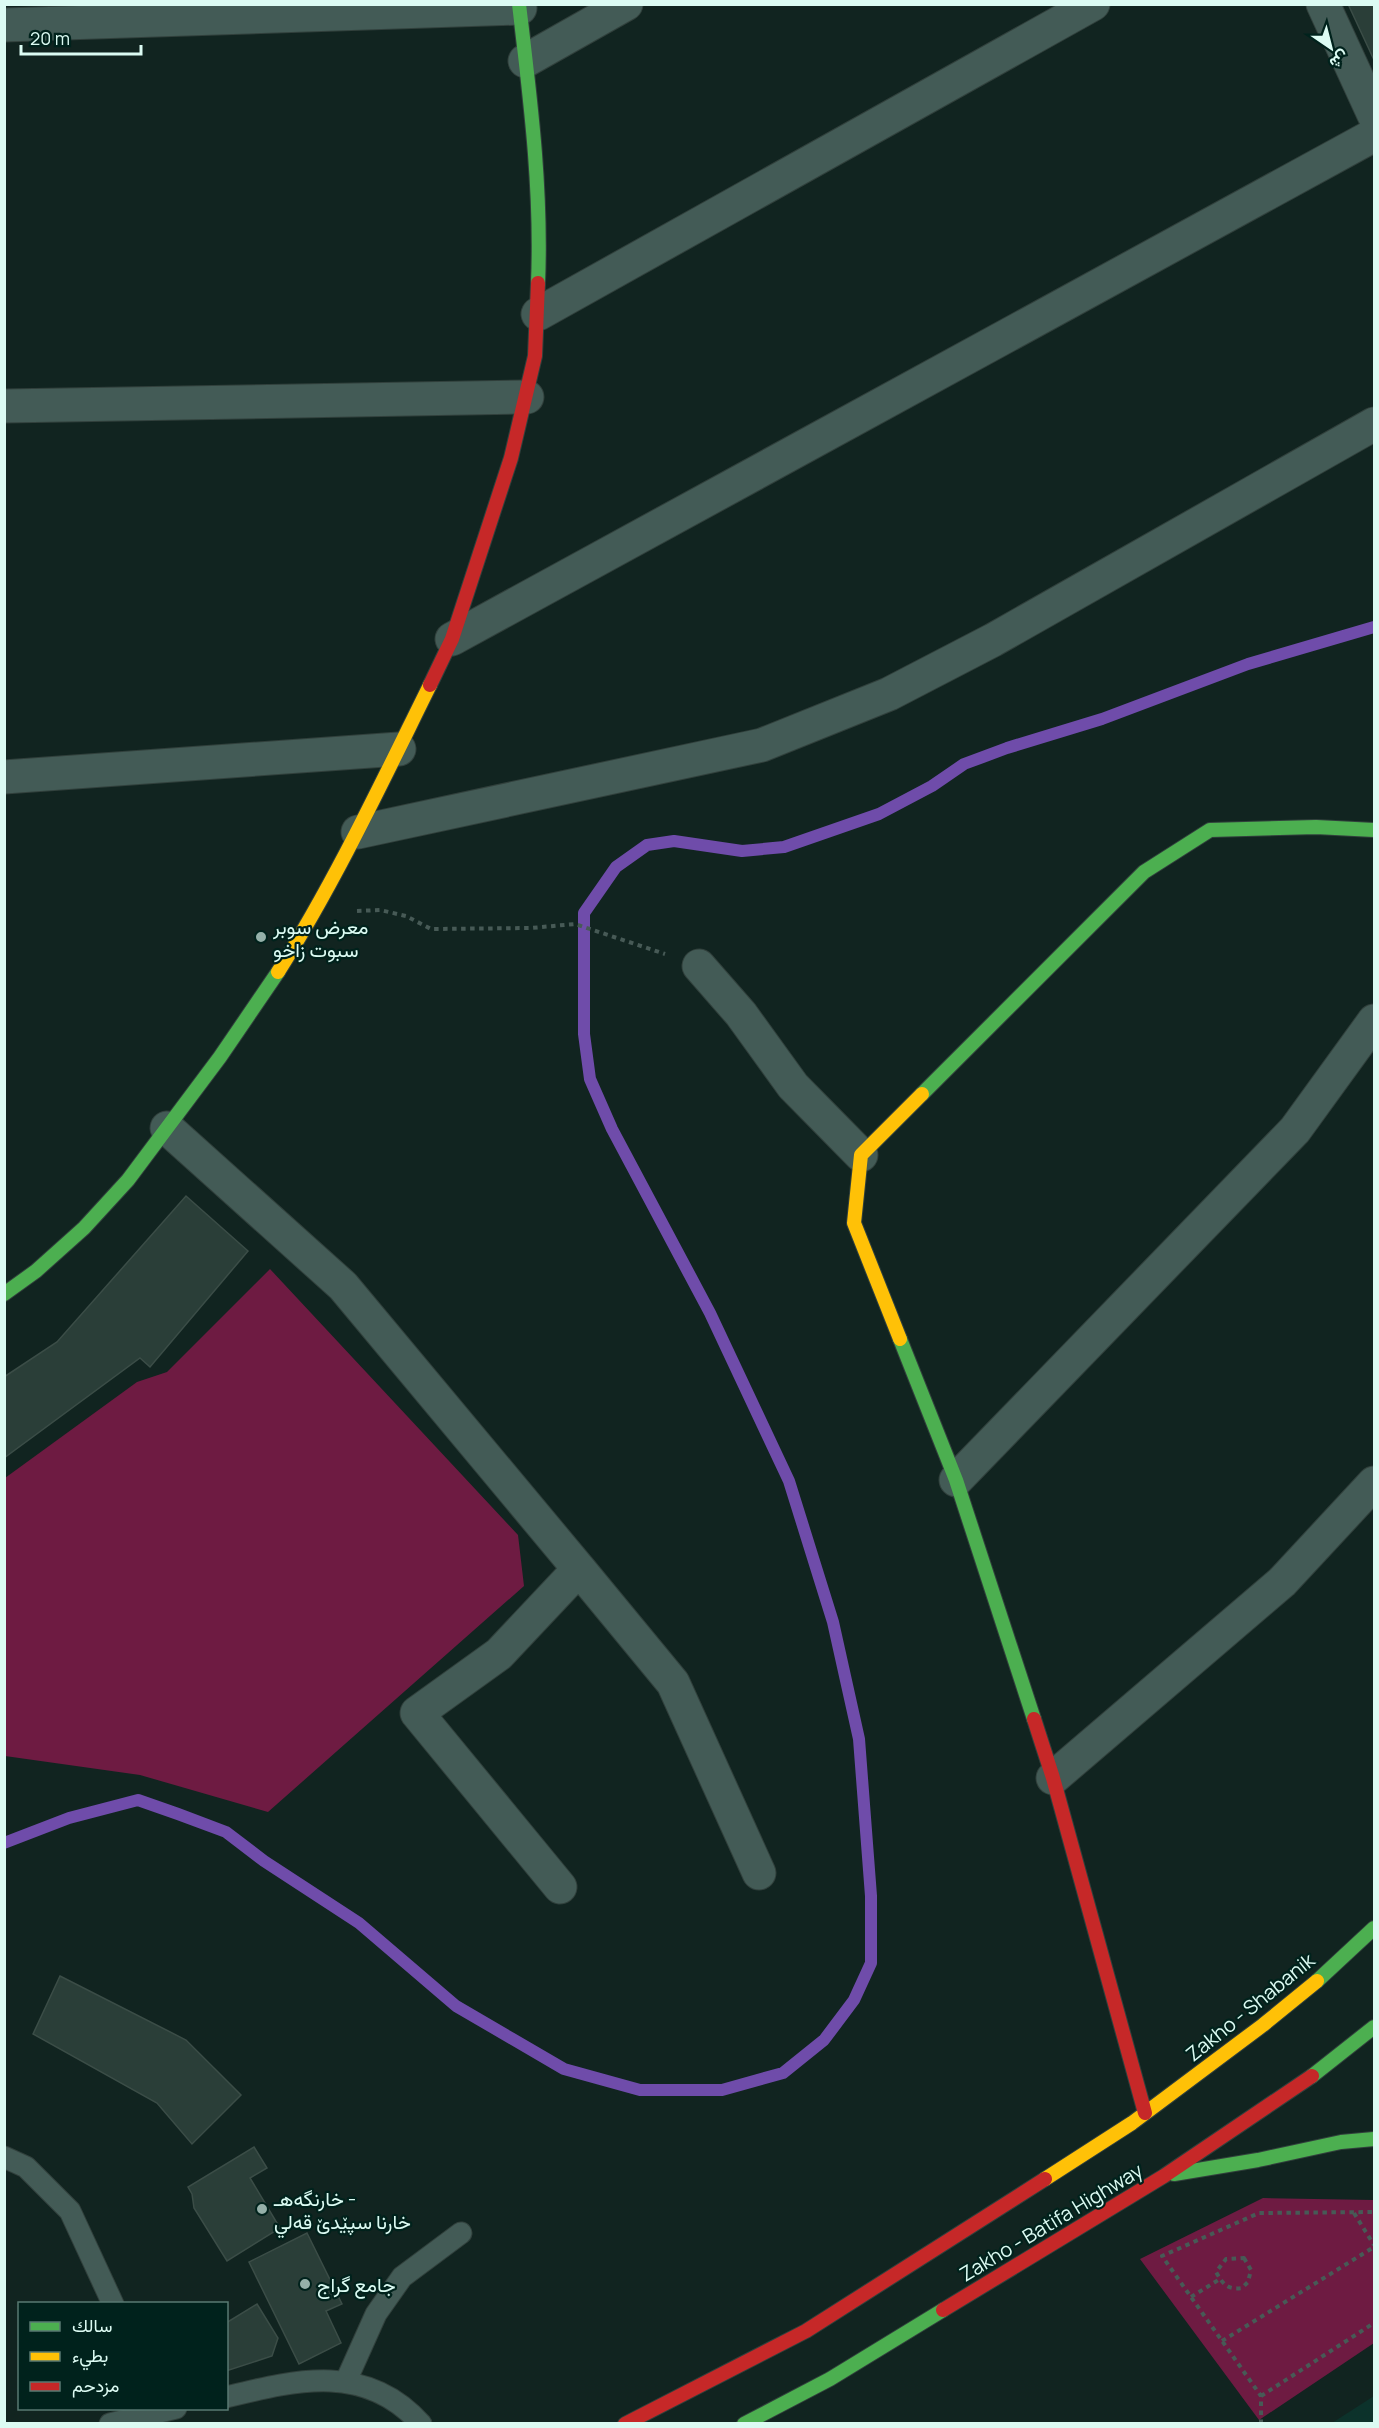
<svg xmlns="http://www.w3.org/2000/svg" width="1379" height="2428" font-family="Manrope,Vazirmatn,sans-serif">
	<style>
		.built { fill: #0c322b }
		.green { fill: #6e1b42 }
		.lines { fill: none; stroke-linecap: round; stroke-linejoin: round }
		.stream { stroke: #6f4caa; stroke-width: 12 }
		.building { fill: #2a3e38; stroke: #3b4d47; stroke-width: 1.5 }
		.lane-casing { stroke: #31403c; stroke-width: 23 }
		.street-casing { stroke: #31403c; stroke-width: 35 }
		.fast-casing { stroke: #31403c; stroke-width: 16 }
		.slow-casing { stroke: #31403c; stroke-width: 16 }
		.jam-casing { stroke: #31403c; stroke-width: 16 }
		.path { stroke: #475a56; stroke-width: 4; stroke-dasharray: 4.5 4.5; stroke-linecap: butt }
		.lane { stroke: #435b56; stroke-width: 21 }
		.street { stroke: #435b56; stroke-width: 33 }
		.fast { stroke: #4caf50; stroke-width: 14 }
		.slow { stroke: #ffc107; stroke-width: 14 }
		.jam { stroke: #c62828; stroke-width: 14 }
		.poi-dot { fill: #95b0a9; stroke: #00221c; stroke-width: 2 }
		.labels { text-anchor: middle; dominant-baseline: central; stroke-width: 4.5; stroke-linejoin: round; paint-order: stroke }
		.poi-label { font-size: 20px; fill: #dcfbf3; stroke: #00221c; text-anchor: start }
		.street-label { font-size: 20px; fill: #dcfbf3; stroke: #00221c }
	</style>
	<rect width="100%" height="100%" fill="#112420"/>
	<!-- built -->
	<path class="built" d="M1374 2396V2423H1332Z"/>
	<!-- green -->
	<path class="green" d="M270 1269 518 1535 524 1586 268 1812 140 1775 5 1756V1478L137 1382 167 1372Z
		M1263 2198 1374 2200V2343L1259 2420 1140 2259Z"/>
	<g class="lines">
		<!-- stream -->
		<path class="stream" d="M4 1843 69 1818 138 1800 178 1814 226 1832 264 1861 359 1923 456 2006 564 2069 640 2090H722L783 2073 824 2040 854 2000 871 1963V1896L859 1739 833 1622 789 1481 710 1313 612 1129 590 1079 584 1034V913L616 867 647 845 674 841 742 851 784 847 879 814 932 786 964 764 1007 748 1102 719 1248 664 1374 627"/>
	</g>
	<!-- building -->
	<path class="building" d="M1348 4H1374V60Z
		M186 1196 248 1251 150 1367 140 1358 4 1458V1377L57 1342Z
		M60 1976 186 2040 241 2095 192 2144 157 2103 33 2034Z
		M254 2147 267 2168 250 2178 280 2228 227 2261 194 2208 192 2194 188 2187Z
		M307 2233 342 2304 326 2311 341 2343 299 2364 249 2262Z
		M257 2304 278 2338 272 2356 226 2371V2323Z"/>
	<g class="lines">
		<defs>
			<path id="lane" d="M4 2157 26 2167 70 2211 113 2304
				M346 2381 376 2314 402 2277 461 2233
				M226 2397C296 2380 366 2362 421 2424
				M110 2424 176 2408"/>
			<path id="street" d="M1323 4 1374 115
				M4 25 520 8
				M525 61 626 4
				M538 314 1093 4
				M4 406 527 397
				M452 639 1374 135
				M4 777 399 749
				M358 832 762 745 889 694 993 640 1374 424
				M699 966 741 1014 793 1086 861 1155
				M167 1128 343 1286 579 1569 499 1654 417 1713 560 1887
				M956 1480 1295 1130 1374 1021
				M579 1569 673 1683 759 1873
				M1053 1778 1282 1582 1374 1483"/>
			<path id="fast" d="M519 4C530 97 542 189 538 283
				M922 1094 1144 872 1210 830 1316 827 1374 830
				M4 1294 36 1271 84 1228 128 1180 220 1057 278 972
				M900 1339 956 1480 1034 1719
				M1317 1981 1374 1928
				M1312 2076 1374 2027
				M1174 2174 1258 2160 1341 2142 1374 2139
				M744 2424 830 2379 943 2310"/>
			<path id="slow" d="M278 972C336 880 382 782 430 685
				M900 1339 854 1223 861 1155 922 1094
				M1045 2179 1132 2123 1263 2025 1317 1981"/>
			<path id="jam" d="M430 685 452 639 511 458 535 356 538 283
				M1034 1719 1053 1778 1145 2113
				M943 2310 1164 2176 1312 2076
				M625 2424 806 2331 1045 2179"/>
		</defs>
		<!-- lane casing -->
		<use href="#lane" class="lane-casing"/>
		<!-- street casing -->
		<use href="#street" class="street-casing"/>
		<!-- fast casing -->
		<use href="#fast" class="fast-casing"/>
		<!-- slow casing -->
		<use href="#slow" class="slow-casing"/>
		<!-- jam casing -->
		<use href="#jam" class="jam-casing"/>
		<!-- path -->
		<path class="path" d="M357 911 380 910 406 916 431 929 531 928 575 924 665 954
			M1354 2213 1374 2245
			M1244 2258 1251 2270 1248 2282 1242 2288C1227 2290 1223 2284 1216 2272L1226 2259Z
			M1191 2297 1220 2279
			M1222 2341 1374 2247
			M1261 2396 1374 2323
			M1261 2424V2396L1162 2256 1259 2213 1374 2212"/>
		<!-- lane -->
		<use href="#lane" class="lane"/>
		<!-- street -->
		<use href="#street" class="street"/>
		<!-- fast -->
		<use href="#fast" class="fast"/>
		<!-- slow -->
		<use href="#slow" class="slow"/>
		<!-- jam -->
		<use href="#jam" class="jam"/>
	</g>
	<!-- markers -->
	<g class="poi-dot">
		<circle cx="261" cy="937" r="6"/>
		<circle cx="262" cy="2209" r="6"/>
		<circle cx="305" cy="2284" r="6"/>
	</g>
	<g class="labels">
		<!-- poi labels -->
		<g class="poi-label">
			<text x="273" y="926">معرض سوبر<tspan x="273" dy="23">سبوت زاخو</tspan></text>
			<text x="274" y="2198">خارنگه‌هـ -<tspan x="274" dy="23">خارنا سپێدێ قه‌لي</tspan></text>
			<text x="317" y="2284">جامع گراج</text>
		</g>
		<!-- street labels -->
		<g class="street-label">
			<text transform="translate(1250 2007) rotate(-39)">Zakho - Shabanik</text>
			<text transform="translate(1051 2222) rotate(-31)">Zakho - Batifa Highway</text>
		</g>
	</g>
	<!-- border -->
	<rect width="1379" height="2428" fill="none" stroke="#dcfbf3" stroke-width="12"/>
	<!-- legend -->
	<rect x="18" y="2302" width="210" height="108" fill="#00221c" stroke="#587972" stroke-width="1.5"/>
	<rect x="30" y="2322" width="30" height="9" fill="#4caf50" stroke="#587972" stroke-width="1.5"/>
	<text x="72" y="2332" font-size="18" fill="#dcfbf3">سالك</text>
	<rect x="30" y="2352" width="30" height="9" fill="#ffc107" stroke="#587972" stroke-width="1.5"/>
	<text x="72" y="2362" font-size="18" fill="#dcfbf3">بطيء</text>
	<rect x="30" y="2382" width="30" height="9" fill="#c62828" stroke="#587972" stroke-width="1.5"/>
	<text x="72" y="2392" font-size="18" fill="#dcfbf3">مزدحم</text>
	<!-- north arrow -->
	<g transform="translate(1331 48) rotate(145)" stroke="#00221c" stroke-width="4.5" paint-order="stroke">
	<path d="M0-4.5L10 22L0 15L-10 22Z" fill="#dcfbf3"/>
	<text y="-9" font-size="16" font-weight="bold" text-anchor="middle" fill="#dcfbf3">ش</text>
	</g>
	<!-- scale -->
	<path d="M21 45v9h120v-9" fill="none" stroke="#dcfbf3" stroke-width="3"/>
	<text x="30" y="45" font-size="18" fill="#dcfbf3" stroke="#00221c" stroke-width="4.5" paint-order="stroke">20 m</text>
</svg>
